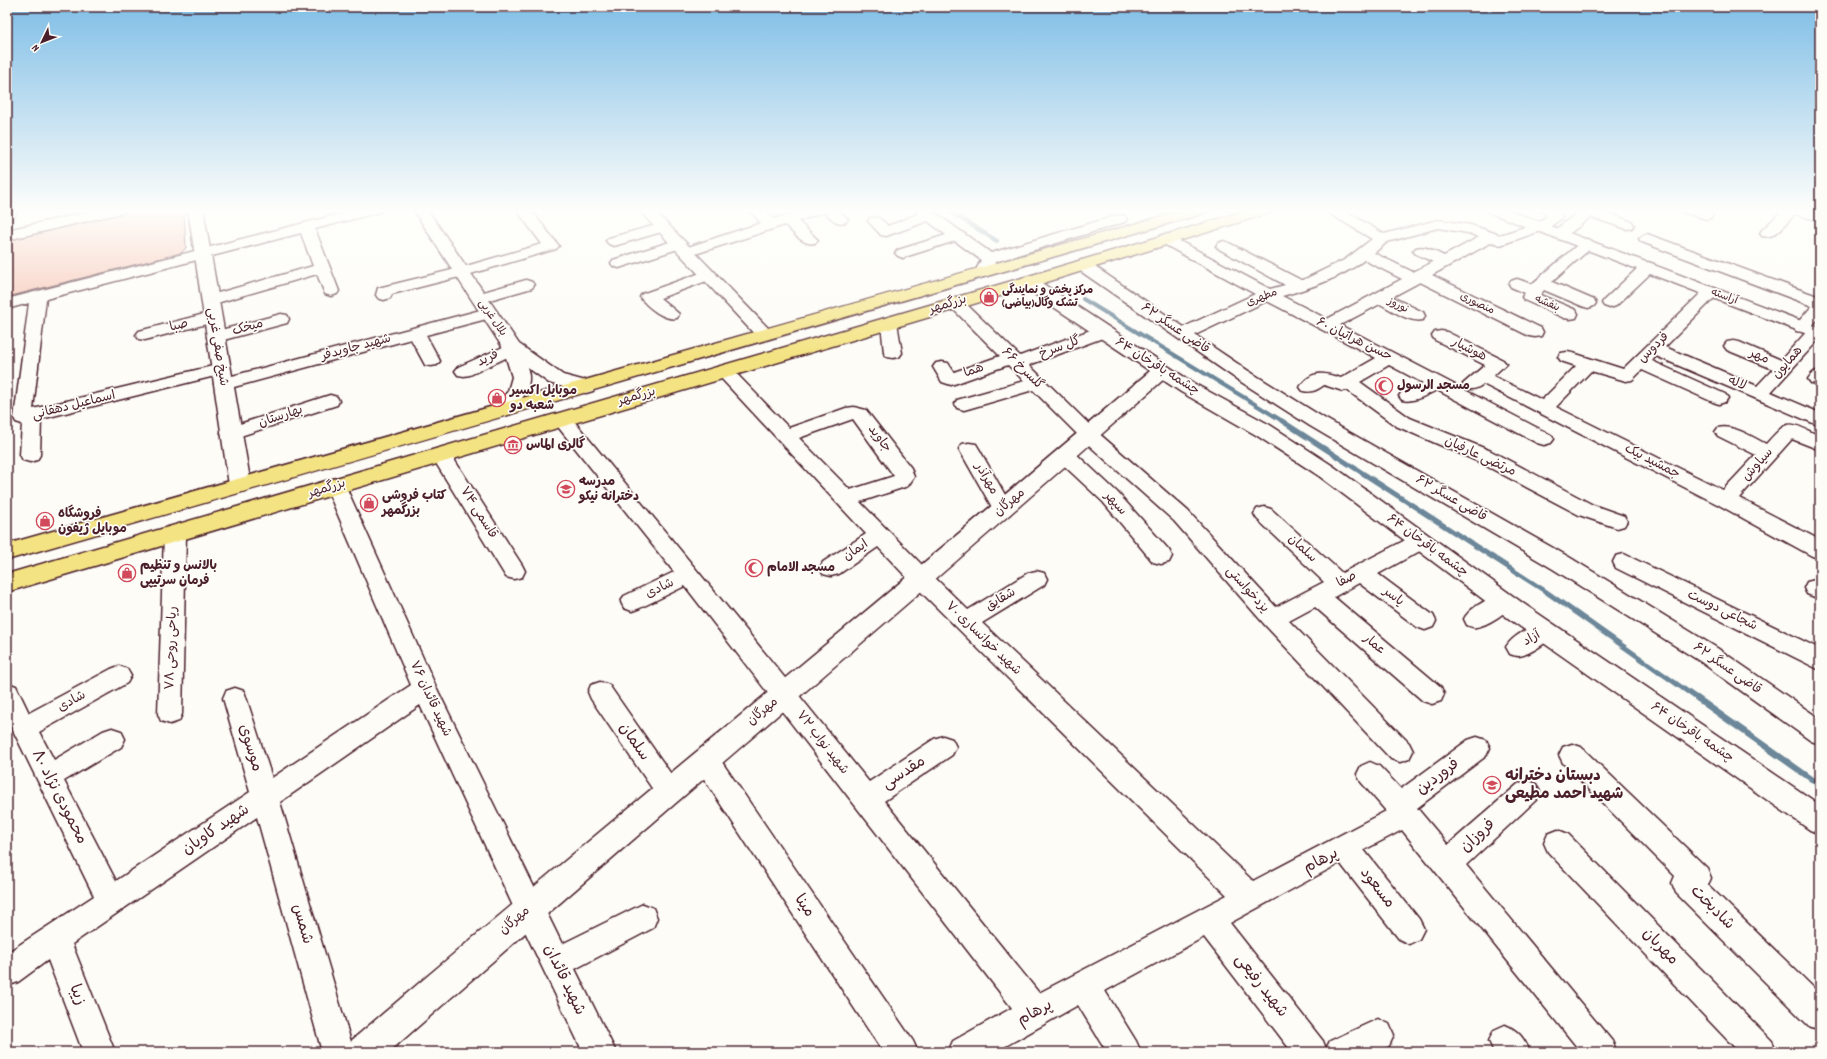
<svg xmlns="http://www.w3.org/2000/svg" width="1827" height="1059" font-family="Dekko,'Playpen Sans Arabic',sans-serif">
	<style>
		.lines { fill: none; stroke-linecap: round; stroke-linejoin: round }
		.stream-far2 { stroke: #6c8799; stroke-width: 4 }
		.stream-far1 { stroke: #6c8799; stroke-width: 5 }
		.stream { stroke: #6c8799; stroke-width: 6 }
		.building { fill: #f5bdaa; stroke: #4a1f2b }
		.street-casing { stroke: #4a1f2b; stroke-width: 3 }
		.secondary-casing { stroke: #4a1f2b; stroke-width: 3 }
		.primary-casing { stroke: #4a1f2b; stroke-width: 3 }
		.street { fill: #fdfcf7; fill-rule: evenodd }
		.secondary { fill: #fdfcf7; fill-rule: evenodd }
		.primary { fill: #f4e382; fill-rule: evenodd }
		.labels { text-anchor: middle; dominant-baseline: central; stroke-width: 3.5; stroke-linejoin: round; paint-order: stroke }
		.far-poi-label { font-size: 11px; font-weight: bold; fill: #4a1f2b; stroke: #fdfcf7; text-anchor: start }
		.far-street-label { font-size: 11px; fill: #4a1f2b; stroke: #fdfcf7 }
		.street-label { font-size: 13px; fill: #4a1f2b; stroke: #fdfcf7 }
		.poi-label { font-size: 13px; font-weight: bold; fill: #4a1f2b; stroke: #fdfcf7; text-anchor: start }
		.near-street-label { font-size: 16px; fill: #4a1f2b; stroke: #fdfcf7 }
		.near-poi-label { font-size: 16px; font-weight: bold; fill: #4a1f2b; stroke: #fdfcf7; text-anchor: start }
	</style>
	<rect width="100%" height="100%" fill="#fdfcf7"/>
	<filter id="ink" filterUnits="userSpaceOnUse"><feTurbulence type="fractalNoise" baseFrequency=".025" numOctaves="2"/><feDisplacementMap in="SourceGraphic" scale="8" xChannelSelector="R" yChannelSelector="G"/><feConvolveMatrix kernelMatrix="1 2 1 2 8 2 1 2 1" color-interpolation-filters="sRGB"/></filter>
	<g filter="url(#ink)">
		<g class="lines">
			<!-- stream-far2 -->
			<path class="stream-far2" d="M946 209 997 241
				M1083 299 1284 422"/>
			<!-- stream-far1 -->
			<path class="stream-far1" d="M1282 421 1545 591 1698 699"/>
			<!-- stream -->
			<path class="stream" d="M1697 698 1820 785"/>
		</g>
		<!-- building -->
		<path class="building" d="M136 209H184L186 248 181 253 7 297V241L125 213 128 211Z"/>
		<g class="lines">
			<defs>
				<path id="street" d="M7 209H18L12 223 7 224Z
					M103 209H127L125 212 7 240V230Z
					M359 209H382L380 212 315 229 339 291 337 294 331 296 325 294 317 274 210 305 204 303 202 300 204 297 313 266 301 233 46 299 33 409 221 364 227 365 230 369 227 373 41 419 40 455 37 460 30 462 23 460 20 455 22 424 16 422 14 418 29 303 7 309V299Z
					M516 209H530L559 246 556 249 467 275 392 294 390 298 384 300 378 298 376 295 378 288 456 269 542 244Z
					M748 209H763L774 219 806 209H837L848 219 846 222C836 225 831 218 824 212L798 221 818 240 815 243C803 246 794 233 785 225L692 255 687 257 682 255 679 252 682 249 761 223Z
					M914 209H930L991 253 1115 216 1120 215 1125 216 1127 219 1125 222 995 262 989 275 983 277 977 275 975 272 981 260 955 241 908 256 903 258 898 256 895 253 898 250 946 235 928 221 886 236 881 235 868 221 870 218C879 216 882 220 888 226L918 214Z
					M1325 209H1342L1384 234 1438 220 1471 225 1500 235 1537 223 1547 216 1541 209H1559L1562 218 1547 229 1500 245 1492 242 1432 275 1541 328 1543 332 1541 336 1535 337 1529 336 1420 282 1392 297 1423 312 1425 316 1423 320C1409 323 1392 310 1380 304L1340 325 1551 435 1554 439 1551 443 1544 445 1537 443 1437 390C1426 395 1414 403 1402 400L1399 396 1402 392 1423 383 1389 365 1360 382 1410 418 1491 451 1593 505 1624 516 1627 521 1624 526 1617 528 1579 515 1477 461 1396 426 1347 390 1343 391 1324 385C1317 390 1312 393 1303 391L1300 387C1312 369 1324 373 1341 378L1376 358 1267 301 1195 335 1247 370 1324 418 1569 557 1717 648 1820 719V744L1811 741 1701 662 1553 569 1310 426 1235 378 1076 268 1074 265 1076 262 1082 260 1088 262 1184 327 1255 294 1160 242 1157 239 1160 236 1165 234 1170 236 1270 289 1285 285 1219 249 1216 246 1219 243 1224 241 1229 243 1301 280H1303L1346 259 1372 239 1327 212ZM1438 228 1468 233 1479 237 1444 256C1435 252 1426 245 1416 248L1413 251 1416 254 1433 262 1413 272 1374 253 1387 242ZM1364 260 1402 279 1327 319 1282 296C1310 288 1341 278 1364 260Z
					M1582 209H1598L1632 222 1634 225 1632 228 1627 229 1590 217C1581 224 1568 239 1555 236L1553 233 1555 230Z
					M1680 209C1689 208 1707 206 1713 215L1711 218 1706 219 1682 212Z
					M1784 209H1808L1820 212V221L1795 214C1786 223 1775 240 1762 236L1760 233 1762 230Z
					M663 223 668 224 670 227 668 230 614 246 609 244 606 241 609 238Z
					M1647 234 1820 297V316C1813 325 1808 334 1796 331L1794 327 1812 306 1642 242 1639 239 1642 236Z
					M679 239 684 241 687 244 684 247 619 268 613 266 611 263 613 260Z
					M1587 239 1592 241 1595 244 1592 247 1552 282 1594 300 1596 303 1594 306 1588 308 1582 306 1544 290 1540 295 1576 310 1578 314 1576 318 1570 319 1564 318 1524 300 1522 297 1525 293 1511 287 1509 284 1511 281 1517 279 1532 284 1582 241Z
					M1648 262 1654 264 1656 267 1654 270 1616 306 1610 308 1604 306 1602 303 1604 300 1642 264Z
					M709 270 715 272 717 275 715 278 660 298 679 314 677 318C665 321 647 307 640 297L642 294Z
					M526 280 532 282 534 285 532 288 479 303 473 301 471 298 473 295Z
					M1711 287 1717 289 1719 292 1717 295 1665 347 1757 386 1773 369 1727 350 1724 346 1727 342 1733 341 1739 342 1781 360 1810 328H1820V338L1771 392 1820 413V426L1656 356 1652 361 1725 394 1728 398 1725 402 1719 404 1713 402 1642 370 1632 380 1626 381 1591 371 1556 407 1723 490 1756 455 1718 436 1715 432 1718 428C1733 424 1752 437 1766 444 1790 417 1788 422 1820 436V450L1792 439 1739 498 1820 540V558L1812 556 1719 505 1483 384C1477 389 1473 390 1466 388L1463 384 1485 365 1435 340 1432 336 1435 332 1441 331 1447 332 1503 360 1506 364 1493 376 1542 400 1576 366 1561 361 1558 357 1561 353 1567 352 1573 353 1623 369 1705 289Z
					M955 297 961 299 1020 356 1096 328 1102 327 1108 328 1110 332 1108 336 1029 365 1096 431 1188 511 1276 607 1324 582 1257 519 1254 514 1257 509 1264 507 1271 509 1342 573 1413 536 1421 533 1429 536 1432 541 1429 546 1378 574 1433 615 1436 621 1433 627 1425 630 1417 627 1359 583 1334 597 1441 687 1444 694 1441 701 1432 704 1423 701 1315 607 1289 621 1409 743 1413 751 1409 759 1400 762 1391 759 1265 625 1174 521 1082 439 1033 390 964 410 957 408 955 404 957 400 1024 381 1008 365 957 383 951 385 942 382 933 367 936 363 942 362 948 363 954 372 1000 356 949 305 947 302 949 299Z
					M488 308 494 309 496 313 494 317 426 335 440 361 437 365 431 366 425 365 411 339 223 390 217 388 214 384 217 380Z
					M212 312 218 313 220 317 218 321 145 340 139 339 136 335 139 331Z
					M281 314 287 315 289 319 287 323 216 342 210 341 207 337 210 333Z
					M889 318 895 319 897 323 902 353 899 357 893 358 887 357 884 353 881 323 883 319Z
					M512 343 518 344 521 348 518 352 470 375 464 376 458 375 455 371 458 367Z
					M725 367 731 368 789 428 846 408 854 407 866 410 911 468 914 477 908 486 860 502 929 572 968 610 1028 573 1036 571 1044 573 1047 579 1044 585 982 623 1253 881 1386 811 1361 782 1357 774 1361 766 1370 762 1379 766 1401 789 1468 740 1477 737 1486 740 1490 748 1486 756 1417 808 1448 845 1518 784 1527 780 1536 784 1540 792 1536 800 1466 865 1612 1041 1617 1052H1581L1402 830 1364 850 1419 919 1424 929 1419 939 1409 944 1399 939 1340 863 1230 923 1323 1041 1326 1049 1330 1041 1378 1019 1389 1024 1394 1035 1389 1046 1376 1052H1292L1204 937 1105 991 1136 1041 1141 1052H1107L1078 1005 995 1052H948L953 1041 1012 1008 685 586 640 608 632 611 624 608 621 602 624 596 674 572 555 423 553 419 555 415 562 413 569 415 746 630 869 782 934 739 943 736 952 739 956 747 952 755 884 801 1039 993 1227 895 913 584 878 547 839 574 831 576 823 574 820 568 823 562 866 534 719 376 716 372 719 368ZM853 419 894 476 850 490 799 438Z
					M1820 370V384L1811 383 1808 379C1812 373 1814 371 1820 370Z
					M330 395 337 397 339 401 337 405 231 439 224 437 221 433 224 429Z
					M969 443 976 444 979 449 1013 509 1010 514 1003 516 996 514 993 509 959 449 962 444Z
					M441 448 448 450 522 565 525 571 522 577 514 579 506 577 431 455 434 450Z
					M1065 448 1072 450 1117 492 1169 550 1172 556 1169 562 1161 564 1153 562 1103 502 1058 460 1055 455 1058 450Z
					M336 480 343 482 346 487 437 689 562 944 643 904 653 908 657 918 653 928 575 969 616 1052H583L519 919 420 705 280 802 354 1052H322L257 817 72 944 115 1052H83L48 960 18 982 7 986V953L94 896 7 718V683L16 686 29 713 111 669 119 666 127 669 131 676 127 683 39 732 54 760 103 731 112 728 121 731 125 739 121 747 64 781 116 881 250 792 223 698 226 691 235 688 244 691 272 778 411 685 326 487 329 482Z
					M175 526 182 529 186 534 182 714 179 721 170 724 161 721 158 714 164 534 168 529Z
					M1624 554 1820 649V670L1616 568 1613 562 1616 556Z
					M1815 580 1820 581V599L1807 594 1804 588 1807 582Z
					M1503 593 1511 596 1514 602C1510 611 1487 626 1476 627 1473 628 1470 626 1467 625L1464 619C1470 607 1490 598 1503 593Z
					M1545 622 1553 625 1557 631C1552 640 1529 655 1519 656 1516 656 1513 655 1510 654L1506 647C1513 635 1532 626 1545 622Z
					M600 682 609 685 678 784 682 792 678 800 669 804 660 800 591 699 588 692 591 685Z
					M1572 744 1581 747 1707 868 1711 878 1708 885 1820 994V1030L1809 1026 1676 893 1672 883 1675 876 1563 763 1559 755 1563 747Z
					M706 749 715 752 913 1041 918 1052H883L697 768 693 760 697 752Z
					M1558 830 1568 834 1772 1041 1777 1052H1739L1548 852 1544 843 1548 834Z
					M1505 1025C1519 1031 1524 1038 1530 1052H1494L1489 1041 1494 1030Z"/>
				<path id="secondary" d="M188 209H203L251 485 247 490 240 492 233 490 229 485Z
					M413 209H427L519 344 563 375 593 383 595 387 593 391 586 393 549 383 527 367C534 387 522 398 511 414L504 416 497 414 494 410 508 391 512 377 503 348Z
					M638 209H653L770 330 773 334 770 338 764 339 758 338Z
					M1485 209H1506L1820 328V339L1488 212Z
					M1028 277 1034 278 1195 384 1270 425 1333 466 1524 604 1820 805V834L1810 830 1508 618 1319 476 1256 435 1181 392 1163 380C907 607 646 826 389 1052H347L352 1040C616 815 887 598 1150 371L1022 286 1020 282 1022 278Z"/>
				<path id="primary" d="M1188 209H1211L1208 212C808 327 408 445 7 560V544C401 433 794 320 1188 209Z
					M1252 209H1275L1272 212 1034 286 7 592V574L1022 278Z"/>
			</defs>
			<!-- street casing -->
			<use href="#street" class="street-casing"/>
			<!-- secondary casing -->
			<use href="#secondary" class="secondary-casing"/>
			<!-- primary casing -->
			<use href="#primary" class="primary-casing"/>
			<!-- street -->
			<use href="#street" class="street"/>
			<!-- secondary -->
			<use href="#secondary" class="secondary"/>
			<!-- primary -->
			<use href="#primary" class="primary"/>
		</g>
	</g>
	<!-- sky -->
	<linearGradient id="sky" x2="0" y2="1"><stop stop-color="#7fbee6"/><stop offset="0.59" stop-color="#fefefb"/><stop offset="1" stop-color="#fefefb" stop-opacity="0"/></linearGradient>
	<rect width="1827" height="357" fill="url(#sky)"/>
	<!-- icons -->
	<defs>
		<symbol id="shop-ring" viewBox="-11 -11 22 22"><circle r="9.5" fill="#fdfcf7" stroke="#d1495b" stroke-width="1.5"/><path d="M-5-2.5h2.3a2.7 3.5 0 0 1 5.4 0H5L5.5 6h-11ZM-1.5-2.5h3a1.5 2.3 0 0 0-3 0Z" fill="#d1495b"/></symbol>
		<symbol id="mosque-ring" viewBox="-11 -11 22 22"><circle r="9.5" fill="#fdfcf7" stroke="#d1495b" stroke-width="1.5"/><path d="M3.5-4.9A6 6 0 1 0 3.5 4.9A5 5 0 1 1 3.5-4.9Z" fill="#d1495b"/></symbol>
		<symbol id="museum-ring" viewBox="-11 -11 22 22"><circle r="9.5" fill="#fdfcf7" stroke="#d1495b" stroke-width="1.5"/><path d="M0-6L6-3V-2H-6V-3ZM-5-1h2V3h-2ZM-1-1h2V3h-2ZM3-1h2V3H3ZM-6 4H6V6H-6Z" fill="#d1495b"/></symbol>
		<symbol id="school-ring" viewBox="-11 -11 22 22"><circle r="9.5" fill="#fdfcf7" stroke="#d1495b" stroke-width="1.5"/><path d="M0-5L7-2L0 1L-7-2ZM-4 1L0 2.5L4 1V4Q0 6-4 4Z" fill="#d1495b"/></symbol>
	</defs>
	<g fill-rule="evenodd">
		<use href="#shop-ring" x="979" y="287" width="20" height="20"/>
		<use href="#mosque-ring" x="1374" y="376" width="20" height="20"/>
		<use href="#shop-ring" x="487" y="388" width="20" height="20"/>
		<use href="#museum-ring" x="503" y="435" width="20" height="20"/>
		<use href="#school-ring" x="556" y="479" width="20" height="20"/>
		<use href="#shop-ring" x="359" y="493" width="20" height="20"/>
		<use href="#shop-ring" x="35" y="511" width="20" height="20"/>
		<use href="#mosque-ring" x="744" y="558" width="20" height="20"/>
		<use href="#shop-ring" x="117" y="563" width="20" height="20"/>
		<use href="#school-ring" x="1482" y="775" width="20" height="20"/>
	</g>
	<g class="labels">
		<!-- far-poi labels -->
		<g class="far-poi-label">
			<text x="1002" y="291">مرکز پخش و نمایندگی<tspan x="1002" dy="13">تشک وگال(بیاضی)</tspan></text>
		</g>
		<!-- far-street labels -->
		<g class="far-street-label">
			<text transform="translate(1724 297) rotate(21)">آراسته</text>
			<text transform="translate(1262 298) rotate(-21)">مطهری</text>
			<text transform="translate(1477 304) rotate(26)">منصوری</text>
			<text transform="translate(1547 304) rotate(23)">بنفشه</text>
			<text transform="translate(1398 306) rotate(27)">نوروز</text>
			<text transform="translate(492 318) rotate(56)">بلال غربی</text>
		</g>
		<!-- street labels -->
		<g class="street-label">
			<text transform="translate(948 305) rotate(-17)">بزرگمهر</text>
			<text transform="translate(179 326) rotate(-15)">صبا</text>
			<text transform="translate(248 328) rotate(-16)">میخک</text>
			<text transform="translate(1175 329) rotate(34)">قاضی عسگر ۶۲</text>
			<text transform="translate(1354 340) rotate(26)">حسن هراتیان ۶۰</text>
			<text transform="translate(217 347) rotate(81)">شیخ صفی غربی</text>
			<text transform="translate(356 348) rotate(-15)">شهید جاویدفر</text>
			<text transform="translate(1060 348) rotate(-20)">گل سرخ</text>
			<text transform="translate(1654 348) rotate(-45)">فردوس</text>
			<text transform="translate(1469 350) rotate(27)">هوشیار</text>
			<text transform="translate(1759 357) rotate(23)">مهر</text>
			<text transform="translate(488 359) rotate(-26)">فرید</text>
			<text transform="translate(1788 363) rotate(-48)">همایون</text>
			<text transform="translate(1157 367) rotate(32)">چشمه باقرخان ۶۴</text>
			<text transform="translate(1022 369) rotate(45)">گلسرخ ۶۶</text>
			<text transform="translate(974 371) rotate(-19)">هما</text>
			<text transform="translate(1737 384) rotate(23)">لاله</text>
			<text transform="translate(637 397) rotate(-16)">بزرگمهر</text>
			<text transform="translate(74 406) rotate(-14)">اسماعیل دهقانی</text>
			<text transform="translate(281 417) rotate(-18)">بهارستان</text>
			<text transform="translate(879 439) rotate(53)">جاوید</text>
			<text transform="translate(1480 457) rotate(25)">مرتضی عارفیان</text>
			<text transform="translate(1652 462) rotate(27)">جمشید بیک</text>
			<text transform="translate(1758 465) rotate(-48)">سیاوش</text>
			<text transform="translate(986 479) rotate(60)">مهرآذر</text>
			<text transform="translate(327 489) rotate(-17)">بزرگمهر</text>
			<text transform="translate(1451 499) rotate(30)">قاضی عسگر ۶۲</text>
			<text transform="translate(1010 503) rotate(-40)">مهرگان</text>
			<text transform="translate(1115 504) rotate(47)">سپهر</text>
			<text transform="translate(478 513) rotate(58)">قاسمی ۷۴</text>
			<text transform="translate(1427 546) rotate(36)">چشمه باقرخان ۶۴</text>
			<text transform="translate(1302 549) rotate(43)">سلمان</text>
			<text transform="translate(856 551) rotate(-34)">ایمان</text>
			<text transform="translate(1347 580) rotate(-28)">صفا</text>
			<text transform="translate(660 589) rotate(-26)">شادی</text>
			<text transform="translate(1247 590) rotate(48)">یزدخواستی</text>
			<text transform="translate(1393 597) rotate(37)">یاسر</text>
			<text transform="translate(1001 600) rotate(-31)">شقایق</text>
			<text transform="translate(1722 611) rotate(26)">شجاعی دوست</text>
			<text transform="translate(983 639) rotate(44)">شهید خوانساری ۷۰</text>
			<text transform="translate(1532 639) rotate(-30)">آزاد</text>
			<text transform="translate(1374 645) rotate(40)">عمار</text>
			<text transform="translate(172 648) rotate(-88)">ریاحی روحی ۷۸</text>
			<text transform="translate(1727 669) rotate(35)">قاضی عسگر ۶۲</text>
			<text transform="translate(430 699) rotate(65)">شهید قائدان ۷۶</text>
			<text transform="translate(72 702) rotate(-29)">شادی</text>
			<text transform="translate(763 712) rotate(-40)">مهرگان</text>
			<text transform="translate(1692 733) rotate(34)">چشمه باقرخان ۶۴</text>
			<text transform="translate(822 743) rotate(52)">شهید نواب ۷۲</text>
			<text transform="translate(515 921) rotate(-41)">مهرگان</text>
		</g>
		<!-- poi labels -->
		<g class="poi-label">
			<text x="1397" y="386">مسجد الرسول</text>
			<text x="510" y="391">موبایل اکسیر<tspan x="510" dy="15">شعبه دو</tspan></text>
			<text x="526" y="445">گالری الماس</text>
			<text x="579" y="482">مدرسه<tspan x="579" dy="15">دخترانه نیکو</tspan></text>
			<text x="382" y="496">کتاب فروشی<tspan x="382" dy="15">بزرگمهر</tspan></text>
			<text x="58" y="514">فروشگاه<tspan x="58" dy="15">موبایل ژیفون</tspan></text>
			<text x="140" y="566">بالانس و تنظیم<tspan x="140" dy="15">فرمان سرتیپی</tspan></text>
			<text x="767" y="568">مسجد الامام</text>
		</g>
		<!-- near-street labels -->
		<g class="near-street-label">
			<text transform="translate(634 742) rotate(55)">سلمان</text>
			<text transform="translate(250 748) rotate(73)">موسوی</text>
			<text transform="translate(904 773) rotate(-33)">مقدسی</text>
			<text transform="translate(1438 777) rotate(-37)">فروردین</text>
			<text transform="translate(59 797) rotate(63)">محمودی نژاد ۸۰</text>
			<text transform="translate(216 830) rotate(-34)">شهید کاویان</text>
			<text transform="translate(1478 836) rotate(-43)">فروزان</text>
			<text transform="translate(1321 861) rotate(-28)">پرهام</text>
			<text transform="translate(1377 888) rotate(52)">مسعود</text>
			<text transform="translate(804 906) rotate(56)">مینا</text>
			<text transform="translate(1712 908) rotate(45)">شادبخت</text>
			<text transform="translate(302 924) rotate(74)">شمس</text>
			<text transform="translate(1660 947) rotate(46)">مهربان</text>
			<text transform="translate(564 980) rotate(64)">شهید قائدان</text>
			<text transform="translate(1261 986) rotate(52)">شهید رفیعی</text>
			<text transform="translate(77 995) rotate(69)">زیبا</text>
			<text transform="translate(1035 1013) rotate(-29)">پرهام</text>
		</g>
		<!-- near-poi labels -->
		<g class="near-poi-label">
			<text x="1505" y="776">دبستان دخترانه<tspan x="1505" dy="18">شهید احمد مطیعی</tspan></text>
		</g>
	</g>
	<!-- margin -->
	<rect width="1827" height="1059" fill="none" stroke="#fdfcf7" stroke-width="24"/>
	<rect x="12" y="12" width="1803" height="1035" fill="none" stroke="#4a1f2b" stroke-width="1.5" filter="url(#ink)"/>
	<!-- north arrow -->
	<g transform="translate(42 42) rotate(227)" stroke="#fdfcf7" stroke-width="3" paint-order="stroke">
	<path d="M0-3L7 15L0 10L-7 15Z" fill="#4a1f2b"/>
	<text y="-6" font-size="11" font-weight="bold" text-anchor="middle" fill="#4a1f2b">N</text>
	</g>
</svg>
